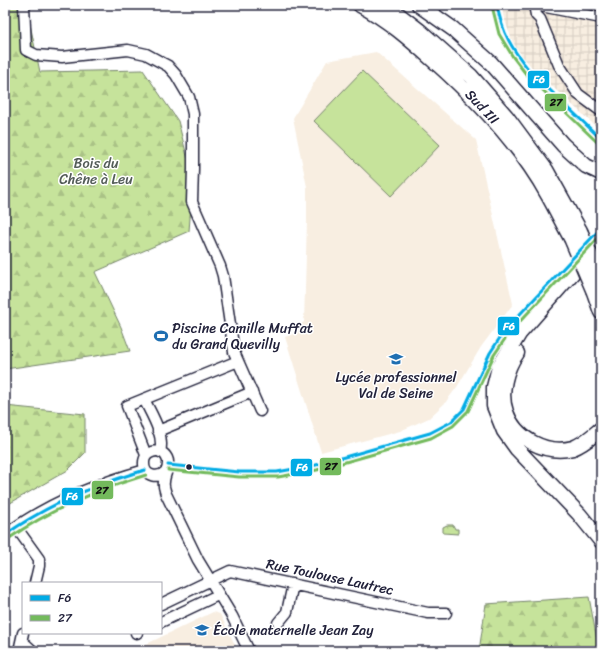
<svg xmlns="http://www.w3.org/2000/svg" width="606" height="656" font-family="Sriracha,sans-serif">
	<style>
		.built { fill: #f8eee1 }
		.industrial { fill: url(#industrial-grid) }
		.green { fill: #c6e39b; stroke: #74826b }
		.forest { fill: url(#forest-firs); stroke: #74826b }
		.park { fill: url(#park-crowns); stroke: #74826b }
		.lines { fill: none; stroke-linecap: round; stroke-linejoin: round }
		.minor-casing { stroke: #22223b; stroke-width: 13 }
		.highway-casing { stroke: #22223b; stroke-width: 17 }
		.minor { stroke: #fff; stroke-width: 10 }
		.highway { stroke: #fff; stroke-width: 14 }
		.highway-bridge-casing { stroke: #22223b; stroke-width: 17; stroke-linecap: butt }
		.highway-bridge { stroke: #fff; stroke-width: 14 }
		.bus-1-casing { stroke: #fff; stroke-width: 6 }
		.bus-2-casing { stroke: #fff; stroke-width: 6 }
		.bus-1 { stroke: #00abe5; stroke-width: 3 }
		.bus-2 { stroke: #73ba5c; stroke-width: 3 }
		.bus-dot { fill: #22223b; stroke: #fff; stroke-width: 1.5 }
		.labels { text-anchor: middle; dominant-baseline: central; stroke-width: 3; stroke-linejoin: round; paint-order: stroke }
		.street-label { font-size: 14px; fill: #22223b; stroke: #fff }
		.park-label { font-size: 14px; fill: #535c58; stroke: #fff }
		.poi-label { font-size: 14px; fill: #22223b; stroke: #fff; text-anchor: start }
		.line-badge { stroke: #fff; stroke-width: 1.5 }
		.badge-label { font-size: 11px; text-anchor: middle; font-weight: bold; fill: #fff }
		.pale-badge-label { font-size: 11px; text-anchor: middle; font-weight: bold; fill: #111 }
	</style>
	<defs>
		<pattern id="industrial-grid" width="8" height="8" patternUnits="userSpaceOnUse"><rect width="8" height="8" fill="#f8eee1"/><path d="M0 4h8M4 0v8" fill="none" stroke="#d4ccc2"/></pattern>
		<pattern id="forest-firs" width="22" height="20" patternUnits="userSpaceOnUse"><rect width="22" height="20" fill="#c6e39b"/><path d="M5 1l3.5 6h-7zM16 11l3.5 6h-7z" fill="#aac286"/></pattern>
		<pattern id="park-crowns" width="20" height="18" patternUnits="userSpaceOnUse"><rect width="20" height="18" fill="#c6e39b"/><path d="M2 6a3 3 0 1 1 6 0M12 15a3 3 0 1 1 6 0" fill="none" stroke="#aac286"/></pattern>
	</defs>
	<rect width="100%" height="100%" fill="#fff"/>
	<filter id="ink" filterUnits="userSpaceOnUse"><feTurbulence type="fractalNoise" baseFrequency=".025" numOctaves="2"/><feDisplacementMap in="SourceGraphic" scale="8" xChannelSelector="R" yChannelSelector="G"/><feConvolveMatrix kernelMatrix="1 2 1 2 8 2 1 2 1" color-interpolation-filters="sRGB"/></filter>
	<g filter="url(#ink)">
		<!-- built -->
		<path class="built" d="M376 52 476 140 513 304 481 347 457 387 445 403 429 418 400 431 321 452 285 337 296 333 295 328 304 322 307 221V187L293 118 327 61Z
			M213 612 220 614 238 651H132Z"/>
		<!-- industrial -->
		<path class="industrial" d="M502 5H601V131L534 70 514 46 503 15Z"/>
		<!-- green -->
		<path class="green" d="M362 71 440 145 391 196 314 121Z"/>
		<!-- forest -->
		<path class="forest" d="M5 5H26L40 72 143 70 178 121 193 180 189 231 95 272 121 327 130 351 5 369Z
			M5 406 85 414V453L68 470 5 506Z
			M589 597 599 651H479L486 604Z"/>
		<!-- park -->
		<path class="park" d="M447 525H453L455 529H458V534L443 533V527Z"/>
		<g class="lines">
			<defs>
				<path id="minor" d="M24 5 26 50 36 55 62 57 128 50 146 54 168 66 176 75 189 97 193 114V169L192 202 220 266 223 276 234 352 260 411
					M534 5 536 15 540 19 559 65 578 94 601 111
					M536 5 601 18
					M144 399C151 414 165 435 160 452
					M158 431 252 392
					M146 455 127 406 238 361
					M166 471C159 479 144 477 144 464 143 451 161 446 167 458 171 466 164 474 164 482 163 486 165 490 166 494L198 560 232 616 249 651
					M16 527 39 559V566L35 583
					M5 535C47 503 95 484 145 470
					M161 604 230 571 428 613H446
					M161 622 218 595
					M278 623 287 612 293 584
					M136 633H137
					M22 641 33 651
					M19 651 23 633"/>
				<path id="highway" d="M360 5C387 19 411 40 433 60 477 99 519 143 548 195 556 209 563 224 571 238
					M386 5 420 31 471 76 506 116 546 170 580 231
					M419 5 453 29 491 63 563 145 586 166 601 173
					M601 244 577 268 519 334 499 367 494 387V406L504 431 517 449 579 514 601 541
					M594 292 601 312
					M517 353C506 368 499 393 506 412 515 439 546 455 573 448 584 444 592 436 601 429"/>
			</defs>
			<!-- minor casing -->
			<use href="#minor" class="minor-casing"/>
			<!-- highway casing -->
			<use href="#highway" class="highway-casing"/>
			<!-- minor -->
			<use href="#minor" class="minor"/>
			<!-- highway -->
			<use href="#highway" class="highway"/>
			<defs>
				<path id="highway-bridge" d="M580 231 601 278
					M571 238 594 292"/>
			</defs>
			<!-- highway-bridge casing -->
			<use href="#highway-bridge" class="highway-bridge-casing"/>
			<!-- highway-bridge -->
			<use href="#highway-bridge" class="highway-bridge"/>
			<defs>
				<path id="bus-1" d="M497 5C502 33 512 49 529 70L601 139
					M168 465 239 472H277L316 465 430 433 451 422 464 409 490 353 505 330 601 228
					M5 535C48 504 94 485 145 470"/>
				<path id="bus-2" d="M492 6 499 34 513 57 526 74 598 143
					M168 470 239 477H278L317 470 431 438 453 426 468 411 494 355 509 333 601 235
					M8 539C51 509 96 490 146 475"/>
			</defs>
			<!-- bus-1 casing -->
			<use href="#bus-1" class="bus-1-casing"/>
			<!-- bus-2 casing -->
			<use href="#bus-2" class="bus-2-casing"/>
			<!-- bus-1 -->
			<use href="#bus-1" class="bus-1"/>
			<!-- bus-2 -->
			<use href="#bus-2" class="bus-2"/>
		</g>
	</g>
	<!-- icons -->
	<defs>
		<symbol id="stadium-bare" viewBox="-9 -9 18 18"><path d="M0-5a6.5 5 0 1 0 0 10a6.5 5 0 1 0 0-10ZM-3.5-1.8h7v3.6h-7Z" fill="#1f6fb2" stroke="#fff" stroke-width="2.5" paint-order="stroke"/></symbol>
		<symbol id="school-bare" viewBox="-9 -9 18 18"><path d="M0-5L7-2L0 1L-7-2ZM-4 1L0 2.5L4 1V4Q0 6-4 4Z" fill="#1f6fb2" stroke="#fff" stroke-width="2.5" paint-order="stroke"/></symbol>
	</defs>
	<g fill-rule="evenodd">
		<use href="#stadium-bare" x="151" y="326" width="20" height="20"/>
		<use href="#school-bare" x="386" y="349" width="20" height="20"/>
		<use href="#school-bare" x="192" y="620" width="20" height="20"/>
	</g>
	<!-- markers -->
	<circle class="bus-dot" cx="189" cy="467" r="3.5"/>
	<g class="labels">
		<!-- street labels -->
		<g class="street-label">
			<text transform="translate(482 107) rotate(47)">Sud III</text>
			<text transform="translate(330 577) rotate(12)">Rue Toulouse Lautrec</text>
		</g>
		<!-- park labels -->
		<g class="park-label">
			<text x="96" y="163">Bois du<tspan x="96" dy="16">Chêne à Leu</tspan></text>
		</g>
		<!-- poi labels -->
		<g class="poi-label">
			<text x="172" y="328">Piscine Camille Muffat<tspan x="172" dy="16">du Grand Quevilly</tspan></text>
			<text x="396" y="377" text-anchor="middle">Lycée professionnel<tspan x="396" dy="16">Val de Seine</tspan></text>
			<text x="213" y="630">École maternelle Jean Zay</text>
		</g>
	</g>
	<g class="line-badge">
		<rect x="527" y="70" width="23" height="19" rx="4" fill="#00abe5"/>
		<rect x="544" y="93" width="23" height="19" rx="4" fill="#73ba5c"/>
		<rect x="497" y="316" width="23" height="20" rx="4" fill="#00abe5"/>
		<rect x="319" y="457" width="23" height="19" rx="4" fill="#73ba5c"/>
		<rect x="290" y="458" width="23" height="19" rx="4" fill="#00abe5"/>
		<rect x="91" y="480" width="23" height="20" rx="4" fill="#73ba5c"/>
		<rect x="61" y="487" width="23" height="19" rx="4" fill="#00abe5"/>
	</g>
	<g class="badge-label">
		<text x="539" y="83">F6</text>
		<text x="509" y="330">F6</text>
		<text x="302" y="471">F6</text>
		<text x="72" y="500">F6</text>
	</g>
	<g class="pale-badge-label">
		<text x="556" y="106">27</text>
		<text x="331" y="470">27</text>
		<text x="102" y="494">27</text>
	</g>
	<!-- margin -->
	<rect width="606" height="656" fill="none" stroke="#fff" stroke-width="20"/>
	<rect x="10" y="10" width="586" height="636" fill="none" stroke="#22223b" stroke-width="1.5" filter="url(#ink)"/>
	<!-- legend -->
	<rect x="22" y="582" width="140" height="52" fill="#ffffff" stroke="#a7a7b1"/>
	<rect x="30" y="595" width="20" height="6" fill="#00abe5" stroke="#a7a7b1"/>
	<text x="58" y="602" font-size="12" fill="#22223b">F6</text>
	<rect x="30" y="615" width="20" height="6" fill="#73ba5c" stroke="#a7a7b1"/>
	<text x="58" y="622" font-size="12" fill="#22223b">27</text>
</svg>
